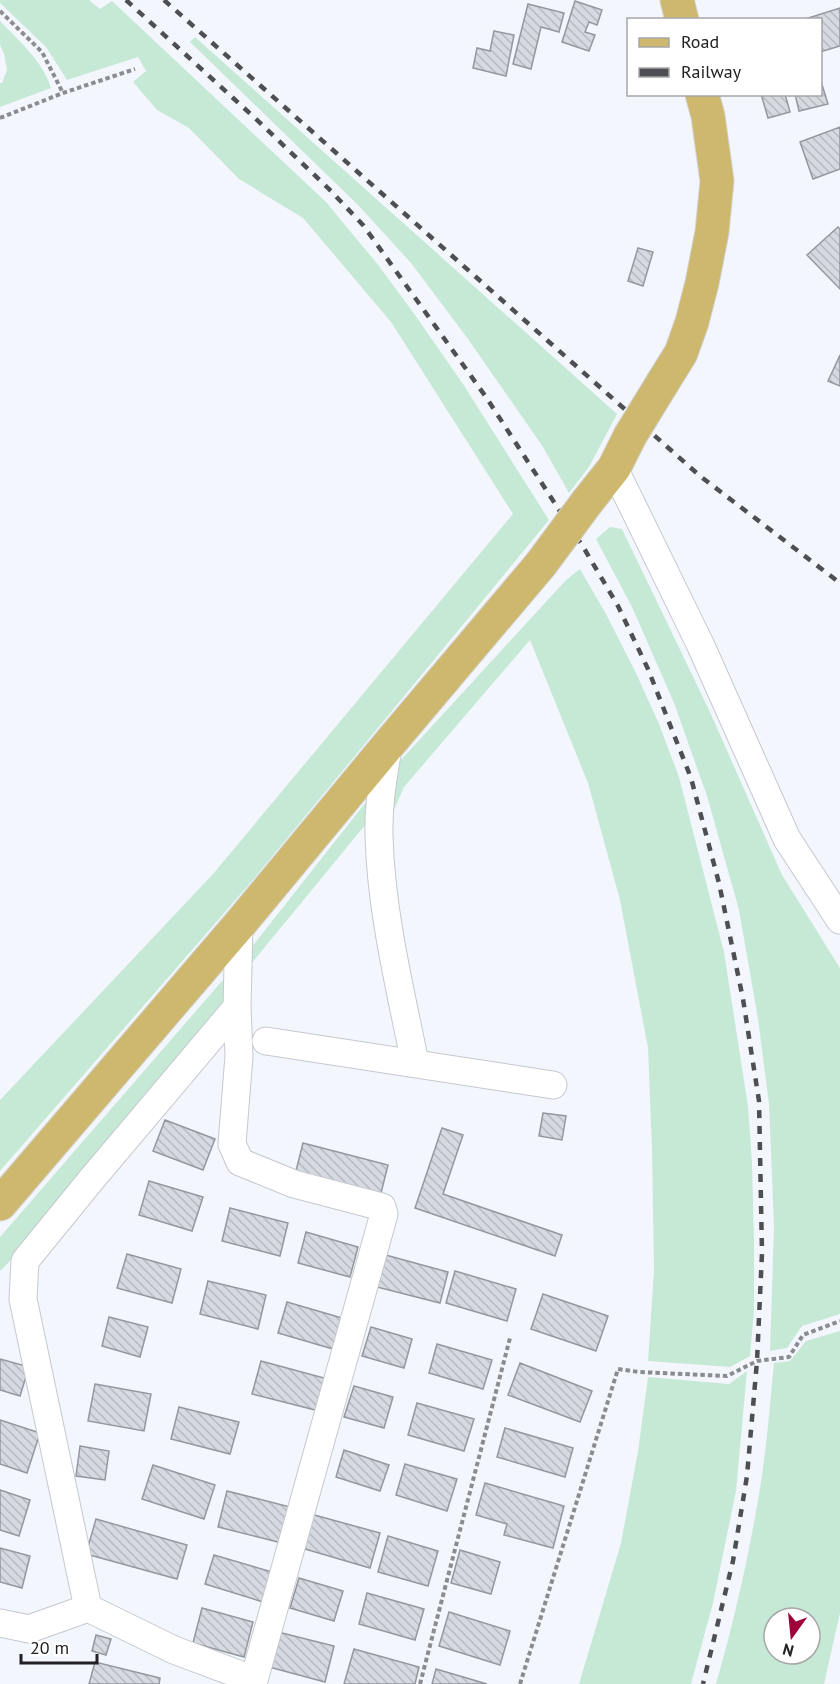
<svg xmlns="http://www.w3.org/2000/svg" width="840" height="1684" font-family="'PT Sans',sans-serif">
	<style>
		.grass { fill: #c6e9d6; fill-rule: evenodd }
		.building { fill: url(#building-back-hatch); stroke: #95979e; stroke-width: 1.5 }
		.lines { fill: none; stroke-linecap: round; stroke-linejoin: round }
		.minor-casing { stroke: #c6c8d0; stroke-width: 29 }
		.primary-casing { stroke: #d3d3d3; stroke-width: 35 }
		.path { stroke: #8b8c92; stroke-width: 4; stroke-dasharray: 4.5 3; stroke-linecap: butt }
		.minor { stroke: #fff; stroke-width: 27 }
		.primary { stroke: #cdb86e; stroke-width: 33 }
		.rail { stroke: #4e4f53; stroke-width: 4.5; stroke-dasharray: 8 8; stroke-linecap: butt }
		.primary-bridge-casing { stroke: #d3d3d3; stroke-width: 35; stroke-linecap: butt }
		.primary-bridge { stroke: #cdb86e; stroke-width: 33 }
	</style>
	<defs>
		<pattern id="building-back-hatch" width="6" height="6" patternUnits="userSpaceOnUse" patternTransform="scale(1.5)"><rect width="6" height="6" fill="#d7d9e1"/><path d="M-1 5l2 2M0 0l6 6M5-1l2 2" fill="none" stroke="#b8bac1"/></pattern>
	</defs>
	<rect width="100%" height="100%" fill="#f4f6fe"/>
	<!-- grass -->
	<path class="grass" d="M0 0H89L100 9 112 1 326 202 379 266 415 315 463 384 549 520 252 881 0 1171V1100L213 874 513 514 391 322 303 218 239 179 189 128 157 110 133 82 146 71 138 57 67 80 46 47 0 3Z
		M0 21C19 41 43 61 51 88L0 107V83H2L7 70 4 54 0 45Z
		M195 37 617 414 589 467 569 493 543 447 468 339 411 263 358 205 190 42Z
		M610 527 622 529 710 712 782 875 840 968V1314L802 1326 787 1348 770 1351 774 1227 769 1104 758 1019 739 910 707 796 674 703 632 607 596 539Z
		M580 569 606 614 636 673 659 724 679 777 724 952 748 1106 752 1162 754 1239V1310L750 1356 730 1367 648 1361 654 1270 652 1149 648 1048 620 900 588 783 530 640 404 787 385 830 399 762 566 580Z
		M370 797 366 824 251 964 247 953Z
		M228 974 230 1005 13 1258 0 1271V1237Z
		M840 1331V1613L824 1684H716C735 1618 750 1550 761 1482 767 1443 770 1403 774 1363L790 1361 806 1341ZM774 1618H810V1654H774Z
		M747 1371 736 1491 713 1603 691 1684H579L621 1543 638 1451 648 1377 729 1384Z"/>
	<!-- building -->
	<path class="building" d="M575 1 602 10 597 25 589 22 585 32 595 35 589 51 562 42Z
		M528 4 564 13 559 32 541 27 531 69 513 64Z
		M840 8V46L820 52V20H802Z
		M494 31 514 35 506 76 473 68 477 48 490 51Z
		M820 78 828 104 799 111 795 94H820Z
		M761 94H785L790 112 768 118Z
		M840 127V169L813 179 800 142Z
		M838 227 840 229V289L807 255Z
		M638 248 653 252 643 286 628 281Z
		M840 355V386L828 381Z
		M543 1113 566 1116 562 1140 539 1136Z
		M165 1120 215 1139 203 1170 153 1151Z
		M442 1128 463 1135 443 1194 562 1235 555 1256 415 1208Z
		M303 1143 388 1165 379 1201 294 1179Z
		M149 1181 203 1197 192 1231 139 1215Z
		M230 1208 288 1223 280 1256 222 1241Z
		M306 1232 358 1247 350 1277 298 1263Z
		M127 1254 181 1269 172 1303 117 1288Z
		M382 1254 448 1272 440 1303 373 1286Z
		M455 1271 516 1289 507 1321 446 1303Z
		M208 1281 266 1295 258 1329 200 1314Z
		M543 1294 608 1316 596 1351 531 1329Z
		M287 1302 342 1318 333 1349 278 1333Z
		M109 1317 148 1327 140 1357 102 1346Z
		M371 1327 412 1339 404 1368 362 1356Z
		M437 1344 492 1360 483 1389 429 1373Z
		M0 1359 29 1367 20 1396 0 1390Z
		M261 1361 335 1381 327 1413 252 1394Z
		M520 1363 592 1391 580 1422 508 1395Z
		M95 1384 151 1394 144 1431 88 1421Z
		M354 1386 393 1397 384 1428 344 1417Z
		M417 1403 474 1419 464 1451 408 1435Z
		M179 1407 239 1422 230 1454 171 1439Z
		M0 1420 40 1433 27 1473 0 1464Z
		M505 1428 573 1448 565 1477 497 1457Z
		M80 1446 109 1451 105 1480 76 1476Z
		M344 1450 389 1465 380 1491 336 1477Z
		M405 1464 457 1479 447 1511 396 1495Z
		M153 1465 215 1485 204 1519 142 1499Z
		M485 1483 564 1506 553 1548 504 1535 507 1524 476 1515Z
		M0 1490 30 1500 19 1536 0 1530Z
		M227 1491 294 1508 286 1544 218 1527Z
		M307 1513 380 1533 370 1568 298 1547Z
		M96 1519 187 1545 177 1579 86 1554Z
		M388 1536 438 1551 428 1586 378 1572Z
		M0 1548 30 1556 22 1588 0 1582Z
		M460 1550 500 1562 491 1594 451 1583Z
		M214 1555 272 1572 263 1602 205 1584Z
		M299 1578 343 1591 334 1621 290 1608Z
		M367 1593 424 1609 415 1640 359 1624Z
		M202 1608 253 1622 244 1657 193 1643Z
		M449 1612 510 1631 500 1665 439 1646Z
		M278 1632 334 1646 325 1682 269 1667Z
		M96 1635 111 1639 106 1655 92 1651Z
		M354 1649 419 1667 415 1684H344Z
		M95 1662 160 1678 159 1684H89Z
		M436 1669 487 1684H432Z"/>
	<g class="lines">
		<defs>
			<path id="minor" d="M614 468 701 646 787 839 840 920
				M389 744C383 774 378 805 379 836 381 912 400 988 415 1063
				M239 925 237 1007 239 1056 232 1144 240 1162 294 1184 382 1207 384 1214 254 1680
				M266 1041 553 1085
				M88 1608 23 1299 25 1261 91 1180 237 1007
				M0 1623 29 1629 88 1608 174 1650 254 1680 253 1684"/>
			<path id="primary" d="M677 0 682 20
				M663 382 681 353 692 322 702 283 712 232 717 181 708 116 702 94
				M587 502 614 468 630 436
				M0 1204 239 925 389 744 541 564"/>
		</defs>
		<!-- minor casing -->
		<use href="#minor" class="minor-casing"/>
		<!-- primary casing -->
		<use href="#primary" class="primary-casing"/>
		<!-- path -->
		<path class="path" d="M0 11 42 52 63 93
			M0 118 63 93 135 69
			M420 1684 510 1338
			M520 1684 618 1369 639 1372 727 1376 757 1361 789 1357 803 1335 840 1321"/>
		<!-- minor -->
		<use href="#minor" class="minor"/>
		<!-- primary -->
		<use href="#primary" class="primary"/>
		<!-- rail -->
		<path class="rail" d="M126 0 256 119 329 189 363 225 486 397 585 550 618 606 648 669 691 778 719 883 743 999 759 1101 762 1253 757 1361 747 1476 733 1561 703 1684
			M164 0 700 476 840 583"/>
		<defs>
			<path id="primary-bridge" d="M630 436 663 382
				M541 564 587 502"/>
		</defs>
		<!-- primary-bridge casing -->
		<use href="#primary-bridge" class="primary-bridge-casing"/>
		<!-- primary-bridge -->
		<use href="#primary-bridge" class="primary-bridge"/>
	</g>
	<!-- legend -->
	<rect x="627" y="18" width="195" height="78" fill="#ffffff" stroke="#a6a6a7" stroke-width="1.5"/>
	<rect x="639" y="38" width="30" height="9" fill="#cdb86e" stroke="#a6a6a7" stroke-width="1.5"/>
	<text x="681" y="48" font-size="18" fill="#212124">Road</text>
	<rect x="639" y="68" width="30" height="9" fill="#4e4f53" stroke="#a6a6a7" stroke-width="1.5"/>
	<text x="681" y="78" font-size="18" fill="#212124">Railway</text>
	<!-- north arrow -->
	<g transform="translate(792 1636) rotate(195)"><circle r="28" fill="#ffffff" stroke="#a6a6a7" stroke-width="1.5"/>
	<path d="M0-4.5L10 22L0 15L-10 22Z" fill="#a00039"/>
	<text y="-9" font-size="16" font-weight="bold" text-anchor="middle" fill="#212124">N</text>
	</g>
	<!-- scale -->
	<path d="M21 1654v9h76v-9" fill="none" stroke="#212124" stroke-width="3"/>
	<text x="30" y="1654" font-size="18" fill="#212124" stroke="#ffffff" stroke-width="4.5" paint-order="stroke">20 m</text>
</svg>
